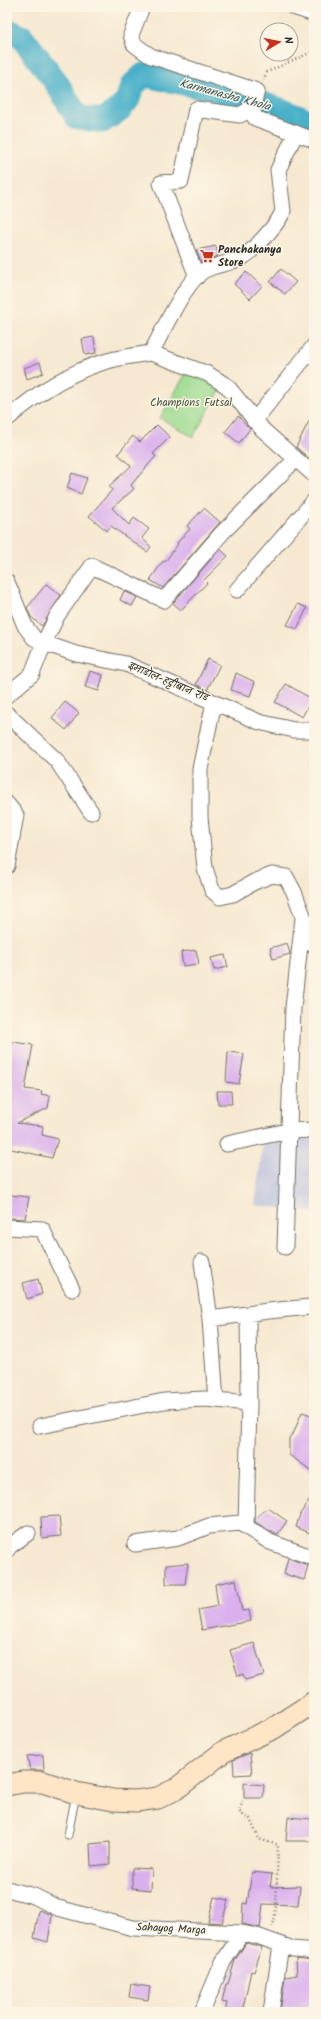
<svg xmlns="http://www.w3.org/2000/svg" width="321" height="2019" font-family="Kalam,'Playpen Sans Deva',sans-serif">
	<style>
		.industrial { fill: #bdc3de }
		.green { fill: #9ddb90; stroke: #64835e }
		.lines { fill: none; stroke-linecap: round; stroke-linejoin: round }
		.river { stroke: #49b0c9; stroke-width: 25 }
		.building { fill: #dab1ee }
		.lane-casing { stroke: #726e65; stroke-width: 9 }
		.street-casing { stroke: #726e65; stroke-width: 17 }
		.secondary-casing { stroke: #726e65; stroke-width: 23 }
		.path { stroke: #726e65; stroke-width: 2.5; stroke-dasharray: 1 3; stroke-linecap: butt }
		.lane { stroke: #fff; stroke-width: 7 }
		.street { stroke: #fff; stroke-width: 15 }
		.secondary { stroke: #fde5c5; stroke-width: 21 }
		.labels { text-anchor: middle; dominant-baseline: central; stroke-width: 3; stroke-linejoin: round; paint-order: stroke }
		.poi-label { font-size: 11px; font-weight: bold; fill: #2b2b2b; stroke: #fcf5e5; text-anchor: start }
		.park-label { font-size: 11px; fill: #485744; stroke: #fcf5e5 }
		.street-label { font-size: 11px; fill: #2b2b2b; stroke: #fcf5e5 }
		.water-label { font-size: 12px; font-style: italic; fill: #365a62; stroke: #fcf5e5 }
	</style>
	<rect width="100%" height="100%" fill="#fcf5e5"/>
	<filter id="ink" filterUnits="userSpaceOnUse"><feTurbulence type="fractalNoise" baseFrequency=".025" numOctaves="2"/><feDisplacementMap in="SourceGraphic" scale="8" xChannelSelector="R" yChannelSelector="G"/><feConvolveMatrix kernelMatrix="1 2 1 2 8 2 1 2 1" color-interpolation-filters="sRGB"/></filter>
	<filter id="wash" filterUnits="userSpaceOnUse"><feTurbulence type="fractalNoise" baseFrequency=".012" numOctaves="4" result="noise"/><feDisplacementMap in="SourceGraphic" scale="16" xChannelSelector="R" yChannelSelector="G"/><feGaussianBlur stdDeviation="0.9" result="paint"/><feColorMatrix in="noise" values="0 0 0 0 0 0 0 0 0 0 0 0 0 0 0 0 0 1.4 0 .05"/><feComposite in="paint" operator="in"/></filter>
	<g filter="url(#wash)">
		<rect width="100%" height="100%" fill="#f7e9d1"/>
		<!-- industrial -->
		<path class="industrial" d="M264 1134 314 1140V1212L255 1205Z"/>
		<!-- green -->
		<path class="green" d="M189 368 222 387 193 437 160 418Z"/>
		<g class="lines">
			<!-- river -->
			<path class="river" d="M7 30 22 37 56 82 77 117 102 121 120 109 128 99 132 86 144 75C202 86 260 99 314 124"/>
		</g>
		<g id="blocks">
			<!-- building -->
			<path class="building" d="M216 246 218 256 201 262 196 250Z
				M281 269 296 282 285 294 270 282Z
				M246 272 262 286 250 299 234 284Z
				M94 337 96 353 85 355 82 339Z
				M40 362 43 373 27 379 24 368Z
				M314 411V463L296 447Z
				M238 416 250 429 239 443 225 432Z
				M157 425 170 437 153 454 156 456 131 485 134 489 112 508 129 525 134 518 149 529 142 538 151 547 147 552 111 526 107 531 89 516 112 490 109 486 131 466 118 454 133 436 140 442Z
				M72 473 87 478 81 494 67 488Z
				M204 508 220 522 163 588 150 580 163 561 165 562 178 544 177 543 190 529 187 526Z
				M220 549 228 556 204 580 207 583 181 610 173 603Z
				M46 584 61 595 42 626 31 617 27 608Z
				M124 591 137 597 132 606 120 600Z
				M298 604 307 608 297 629 287 625Z
				M208 659 220 665 207 690 196 684Z
				M90 671 103 675 99 691 85 687Z
				M236 673 255 682 250 696 231 690Z
				M286 684 312 699 302 717 275 702Z
				M65 702 79 713 66 730 52 718Z
				M287 943 290 954 273 959 270 948Z
				M196 950 199 964 183 966 181 952Z
				M225 955 228 967 214 970 211 958Z
				M7 1041 33 1045 25 1089 42 1091 41 1094 50 1096 48 1108 17 1123 43 1126 42 1135 58 1139 52 1158 7 1148Z
				M228 1052 244 1054 239 1084 226 1082Z
				M217 1091H231L232 1104H218Z
				M11 1195 29 1197 25 1219 10 1218 7 1214Z
				M38 1279 42 1294 27 1299 23 1283Z
				M302 1412 314 1416V1472L289 1455V1438L294 1432Z
				M314 1494V1535L296 1527 300 1514Z
				M268 1508 287 1521 277 1535 255 1522V1518Z
				M59 1516 61 1536 42 1538 41 1517Z
				M288 1558 308 1565 304 1580 284 1574Z
				M188 1563 185 1584H166V1565Z
				M236 1580 242 1611 249 1610 251 1621 202 1630 198 1610 218 1606 215 1584Z
				M254 1643 264 1675 245 1680 243 1674 238 1676 230 1650Z
				M250 1753 252 1774 234 1775 233 1760Z
				M43 1755 44 1770H30L27 1756Z
				M244 1783 264 1785 263 1798H244Z
				M288 1817 311 1819 312 1841H286Z
				M110 1842V1864L91 1866 90 1844Z
				M132 1868 152 1869 151 1890 132 1888Z
				M252 1872 272 1874 270 1887 300 1886 298 1905 263 1904 260 1928 242 1924 243 1903 247 1904Z
				M214 1897 228 1900 222 1923 208 1922Z
				M39 1910 52 1915 48 1942 34 1938Z
				M246 1943 262 1947 254 1972 251 1971 242 2012H225L227 2003 222 2002 226 1984H228L235 1960Z
				M296 1958 314 1960V2012H280L285 1977 297 1975Z
				M131 1984 150 1987 148 2000 129 1997Z"/>
		</g>
	</g>
	<g filter="url(#ink)">
		<use href="#blocks" fill-opacity="0" stroke="#726e65" stroke-width="1"/>
		<g class="lines">
			<defs>
				<path id="lane" d="M68 1835 76 1794"/>
				<path id="street" d="M142 7 131 35 134 44 142 50 151 56 257 91 252 108
					M293 7 314 14
					M197 277 161 183 181 181 196 109 240 115 252 108 255 118 314 140
					M151 353C162 333 185 282 203 271 215 264 231 264 243 257 254 250 279 223 283 211L278 170 296 133
					M151 353 208 374 227 386 263 430 314 475
					M7 419C37 393 72 370 111 360 124 357 138 355 151 353
					M254 421 314 346
					M7 582 25 626 34 638 44 643 76 654 126 664 259 722 294 730H314
					M237 590 314 501
					M7 695 32 674 44 643 57 616 92 566 164 600 222 533 296 459
					M214 702 200 769V817L205 868 212 890 220 897 233 894 254 882 272 875 286 877 294 892 314 945
					M7 714 57 761 91 812
					M7 804 16 815 7 866
					M227 1144 288 1131 314 1130
					M7 1227 42 1229 72 1289
					M285 1247 293 1008 303 918
					M202 1262 210 1319 216 1400
					M210 1319 268 1311 310 1307
					M40 1426 164 1401 205 1399 249 1403
					M246 1526 249 1403 248 1314
					M135 1544 178 1538 209 1526 240 1523 270 1542 314 1558
					M7 1550 10 1546 28 1533
					M7 1889 34 1896 58 1908 133 1928 242 1933 257 1936 293 1949 314 1951
					M202 2012 223 1962 242 1933
					M271 2012 281 1945"/>
				<path id="secondary" d="M7 1785 23 1782H43L76 1793 113 1800 136 1801 158 1798 176 1789 223 1752 274 1728 314 1702"/>
			</defs>
			<!-- lane casing -->
			<use href="#lane" class="lane-casing"/>
			<!-- street casing -->
			<use href="#street" class="street-casing"/>
			<!-- secondary casing -->
			<use href="#secondary" class="secondary-casing"/>
			<!-- path -->
			<path class="path" d="M263 80 267 72 314 51
				M243 1801 239 1811 245 1817 250 1819 259 1839 278 1845 276 1908 273 1927"/>
			<!-- lane -->
			<use href="#lane" class="lane"/>
			<!-- street -->
			<use href="#street" class="street"/>
			<!-- secondary -->
			<use href="#secondary" class="secondary"/>
		</g>
	</g>
	<!-- icons -->
	<defs>
		<symbol id="supermarket-bare" viewBox="-9 -9 18 18"><path d="M-6-5.5h2.5l.6 2H6L4.5 2H-2.5L-4.4-4H-6ZM-1.5 3.2a1.3 1.3 0 1 0 .1 0ZM3 3.2a1.3 1.3 0 1 0 .1 0Z" fill="#c8321e" stroke="#fcf5e5" stroke-width="2.5" paint-order="stroke"/></symbol>
	</defs>
	<g fill-rule="evenodd">
		<use href="#supermarket-bare" x="197" y="246" width="20" height="20"/>
	</g>
	<g class="labels">
		<!-- poi labels -->
		<g class="poi-label">
			<text x="218" y="250">Panchakanya<tspan x="218" dy="13">Store</tspan></text>
		</g>
		<!-- park labels -->
		<g class="park-label">
			<text x="191" y="403">Champions Futsal</text>
		</g>
		<!-- street labels -->
		<g class="street-label">
			<text transform="translate(168 682) rotate(23)">इमाडोल-हट्टीबान रोड</text>
			<text transform="translate(171 1929) rotate(3)">Sahayog Marga</text>
		</g>
		<!-- water labels -->
		<g class="water-label">
			<text transform="translate(225 95) rotate(15)">Karmanasha Khola</text>
		</g>
	</g>
	<!-- margin -->
	<rect width="321" height="2019" fill="none" stroke="#fcf5e5" stroke-width="24"/>
	<!-- north arrow -->
	<g transform="translate(279 42) rotate(80)"><circle r="19" fill="#fcf5e5" stroke="#a8a49b"/>
	<path d="M0-3L7 15L0 10L-7 15Z" fill="#c8321e"/>
	<text y="-6" font-size="11" font-weight="bold" text-anchor="middle" fill="#2b2b2b">N</text>
	</g>
</svg>
